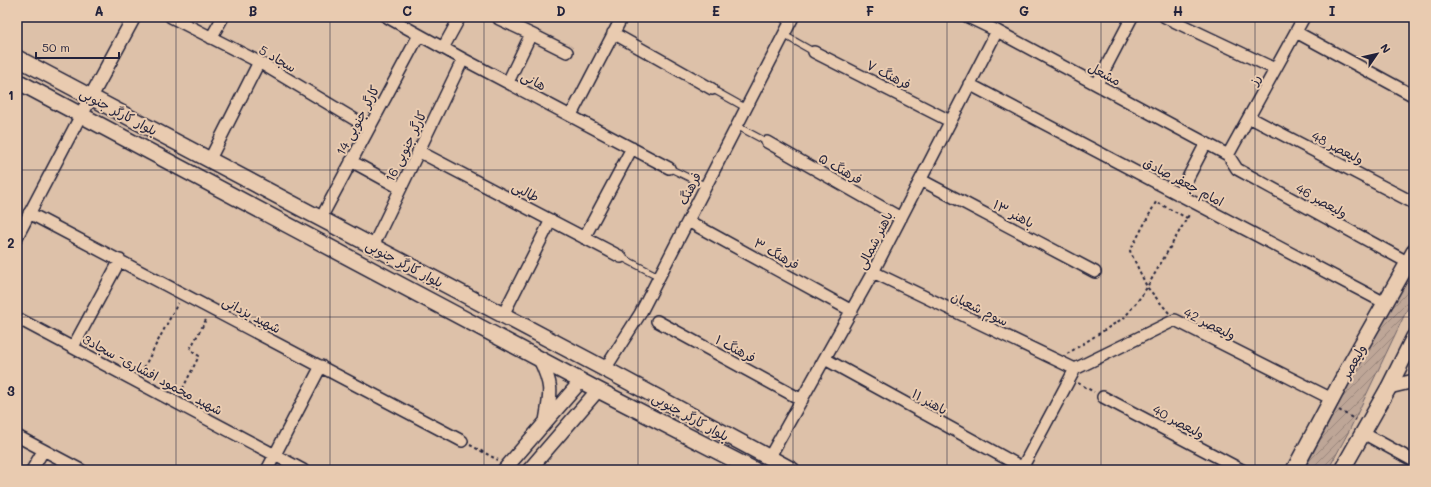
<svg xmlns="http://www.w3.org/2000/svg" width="1431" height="487" font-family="Mali,'Playpen Sans Arabic',sans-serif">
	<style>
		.garden { fill: url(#garden-furrows); stroke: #706469 }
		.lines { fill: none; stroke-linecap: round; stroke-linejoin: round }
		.service-casing { stroke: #22223b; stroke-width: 8 }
		.minor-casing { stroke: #22223b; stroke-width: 14 }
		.tertiary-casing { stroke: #22223b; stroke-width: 16 }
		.secondary-casing { stroke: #22223b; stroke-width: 18 }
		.path { stroke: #22223b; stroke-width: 2; stroke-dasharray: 3 3; stroke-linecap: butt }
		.service { stroke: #e9cbb0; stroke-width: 5.5 }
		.minor { stroke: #e9cbb0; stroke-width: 11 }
		.tertiary { stroke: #e9cbb0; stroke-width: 13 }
		.secondary { stroke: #e9cbb0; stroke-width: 15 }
		.grid { fill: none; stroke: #22223b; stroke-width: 1; stroke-opacity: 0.55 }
		.labels { text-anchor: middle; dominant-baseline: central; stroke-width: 4; stroke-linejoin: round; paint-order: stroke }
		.street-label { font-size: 13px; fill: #22223b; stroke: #e9cbb0 }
		.neatline { fill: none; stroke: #22223b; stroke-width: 1.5 }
		.grid-label { font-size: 13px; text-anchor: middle; font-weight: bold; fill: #22223b }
	</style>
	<defs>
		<pattern id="garden-furrows" width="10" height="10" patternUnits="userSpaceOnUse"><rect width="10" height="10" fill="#bea697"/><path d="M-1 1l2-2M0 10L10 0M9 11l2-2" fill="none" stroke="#9a877c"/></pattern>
	</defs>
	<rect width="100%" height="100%" fill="#ddc1a9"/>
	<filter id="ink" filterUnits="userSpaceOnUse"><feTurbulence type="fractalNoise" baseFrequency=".025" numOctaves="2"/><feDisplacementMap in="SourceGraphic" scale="8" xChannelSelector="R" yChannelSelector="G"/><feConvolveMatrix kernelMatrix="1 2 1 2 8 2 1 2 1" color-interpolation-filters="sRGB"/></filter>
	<g filter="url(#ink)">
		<!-- garden -->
		<path class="garden" d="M1408 278 1414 280V295L1349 431 1328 470H1304L1399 290Z"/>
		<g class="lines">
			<defs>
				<path id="service" d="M780 17 790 23
					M784 35 814 52
					M712 89 746 108
					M737 126 767 142
					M669 168 706 186
					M621 257 660 277"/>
				<path id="minor" d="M171 17 259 62 369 128
					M387 17 463 59 669 168
					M968 17 997 31 1228 155 1237 169 1409 263
					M1165 17 1275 69
					M499 19 531 34 508 82
					M1296 32 1414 96
					M613 33 712 89
					M531 34 567 52
					M211 38 223 17
					M443 48 460 17
					M814 52 950 121
					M969 84 1385 303
					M1097 84 1132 17
					M571 115 622 17
					M1249 117 1414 203
					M767 142 901 218
					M418 151 621 257
					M1228 155 1304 17
					M210 159 259 62
					M351 161 400 188
					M921 180 1095 272
					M1179 195 1206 143
					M29 213 462 441
					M321 218 419 35
					M688 221 852 311
					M17 237 81 115
					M584 238 632 148
					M373 246 463 59
					M873 272 1075 369
					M503 315 551 220
					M17 318 303 470
					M657 321 802 400
					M73 347 120 260
					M825 359 1027 470
					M605 369 640 314 793 17
					M1075 369 1175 320 1332 399
					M1103 397 1242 470
					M1363 433 1414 461
					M17 436 81 470
					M769 458 873 272 997 31
					M32 470 43 451
					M267 470 321 366
					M1021 470 1075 369"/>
				<path id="tertiary" d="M81 115 134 17
					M540 359C553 387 551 392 546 421
					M1389 387 1414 381
					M504 470 581 381
					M529 470 598 390"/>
				<path id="secondary" d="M17 58 605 369 792 470
					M17 81 598 390 754 470
					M1294 470 1350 365 1414 252
					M1342 470 1389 387 1414 337"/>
			</defs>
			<!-- service casing -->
			<use href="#service" class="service-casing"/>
			<!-- minor casing -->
			<use href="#minor" class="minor-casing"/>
			<!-- tertiary casing -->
			<use href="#tertiary" class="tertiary-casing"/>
			<!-- secondary casing -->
			<use href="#secondary" class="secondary-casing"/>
			<!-- path -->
			<path class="path" d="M1169 313 1147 287 1130 251 1156 202 1187 218
				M1067 354 1125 317 1143 294 1190 213
				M141 373 178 303
				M1078 383 1094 392
				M180 394 199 356 190 349 207 318
				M1339 410 1356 420
				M470 445 498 460"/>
			<!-- service -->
			<use href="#service" class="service"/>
			<!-- minor -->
			<use href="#minor" class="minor"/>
			<!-- tertiary -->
			<use href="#tertiary" class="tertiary"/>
			<!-- secondary -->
			<use href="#secondary" class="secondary"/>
		</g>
	</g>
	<!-- grid -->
	<path class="grid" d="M176 17V470M330 17V470M484 17V470M638 17V470M793 17V470M947 17V470M1101 17V470M1255 17V470M17 170H1414M17 317H1414"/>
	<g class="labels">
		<!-- street labels -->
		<g class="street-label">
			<text transform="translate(278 58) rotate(30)">سجاد 5</text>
			<text transform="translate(1105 73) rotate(28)">مشعل</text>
			<text transform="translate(889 74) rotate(27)">فرهنگ ۷</text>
			<text transform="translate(1254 79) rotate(-61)">رز</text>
			<text transform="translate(534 80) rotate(28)">هانی</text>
			<text transform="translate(119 111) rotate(28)">بلوار کارگر جنوبی</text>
			<text transform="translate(357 120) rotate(-62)">کارگر جنوبی 14</text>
			<text transform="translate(405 146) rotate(-64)">کارگر جنوبی 16</text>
			<text transform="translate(1338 147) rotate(27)">ولیعصر 48</text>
			<text transform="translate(841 168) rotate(30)">فرهنگ ۵</text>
			<text transform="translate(1184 181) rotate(28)">امام جعفر صادق</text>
			<text transform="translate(689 188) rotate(-63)">فرهنگ</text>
			<text transform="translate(526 191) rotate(28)">طالبی</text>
			<text transform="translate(1322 200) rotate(29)">ولیعصر 46</text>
			<text transform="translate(1014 213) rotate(28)">باهنر ۱۳</text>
			<text transform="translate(874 240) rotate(-63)">باهنر شمالی</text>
			<text transform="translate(777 253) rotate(29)">فرهنگ ۳</text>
			<text transform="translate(405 263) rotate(28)">بلوار کارگر جنوبی</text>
			<text transform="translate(980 308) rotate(26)">سوم شعبان</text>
			<text transform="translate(252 314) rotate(28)">شهید یزدانی</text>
			<text transform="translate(1210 323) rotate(26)">ولیعصر 42</text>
			<text transform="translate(736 348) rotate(28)">فرهنگ ۱</text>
			<text transform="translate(1353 361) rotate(-61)">ولیعصر</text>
			<text transform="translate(153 374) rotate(28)">شهید محمود افشاری- سجاد3</text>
			<text transform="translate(930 401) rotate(29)">باهنر ۱۱</text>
			<text transform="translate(691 416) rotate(29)">بلوار کارگر جنوبی</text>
			<text transform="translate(1179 421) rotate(28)">ولیعصر 40</text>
		</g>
	</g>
	<!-- margin -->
	<rect width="1431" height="487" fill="none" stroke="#e9cbb0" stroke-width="44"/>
	<!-- north arrow -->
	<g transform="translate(1377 54) rotate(56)" stroke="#e9cbb0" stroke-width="3" paint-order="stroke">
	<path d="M0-3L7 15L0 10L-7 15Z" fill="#22223b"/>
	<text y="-6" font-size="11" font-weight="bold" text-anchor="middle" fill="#22223b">N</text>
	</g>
	<!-- scale -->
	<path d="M36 52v6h83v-6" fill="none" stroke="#22223b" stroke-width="2"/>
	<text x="42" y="52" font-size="12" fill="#22223b" stroke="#e9cbb0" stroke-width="3" paint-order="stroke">50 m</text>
	<rect x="22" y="22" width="1387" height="443" class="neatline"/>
	<g class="grid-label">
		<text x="99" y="16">A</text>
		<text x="253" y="16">B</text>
		<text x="407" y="16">C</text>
		<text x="561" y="16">D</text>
		<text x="716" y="16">E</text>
		<text x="870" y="16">F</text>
		<text x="1024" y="16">G</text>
		<text x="1178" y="16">H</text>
		<text x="1332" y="16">I</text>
		<text x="11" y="100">1</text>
		<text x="11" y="248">2</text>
		<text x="11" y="396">3</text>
	</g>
</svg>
